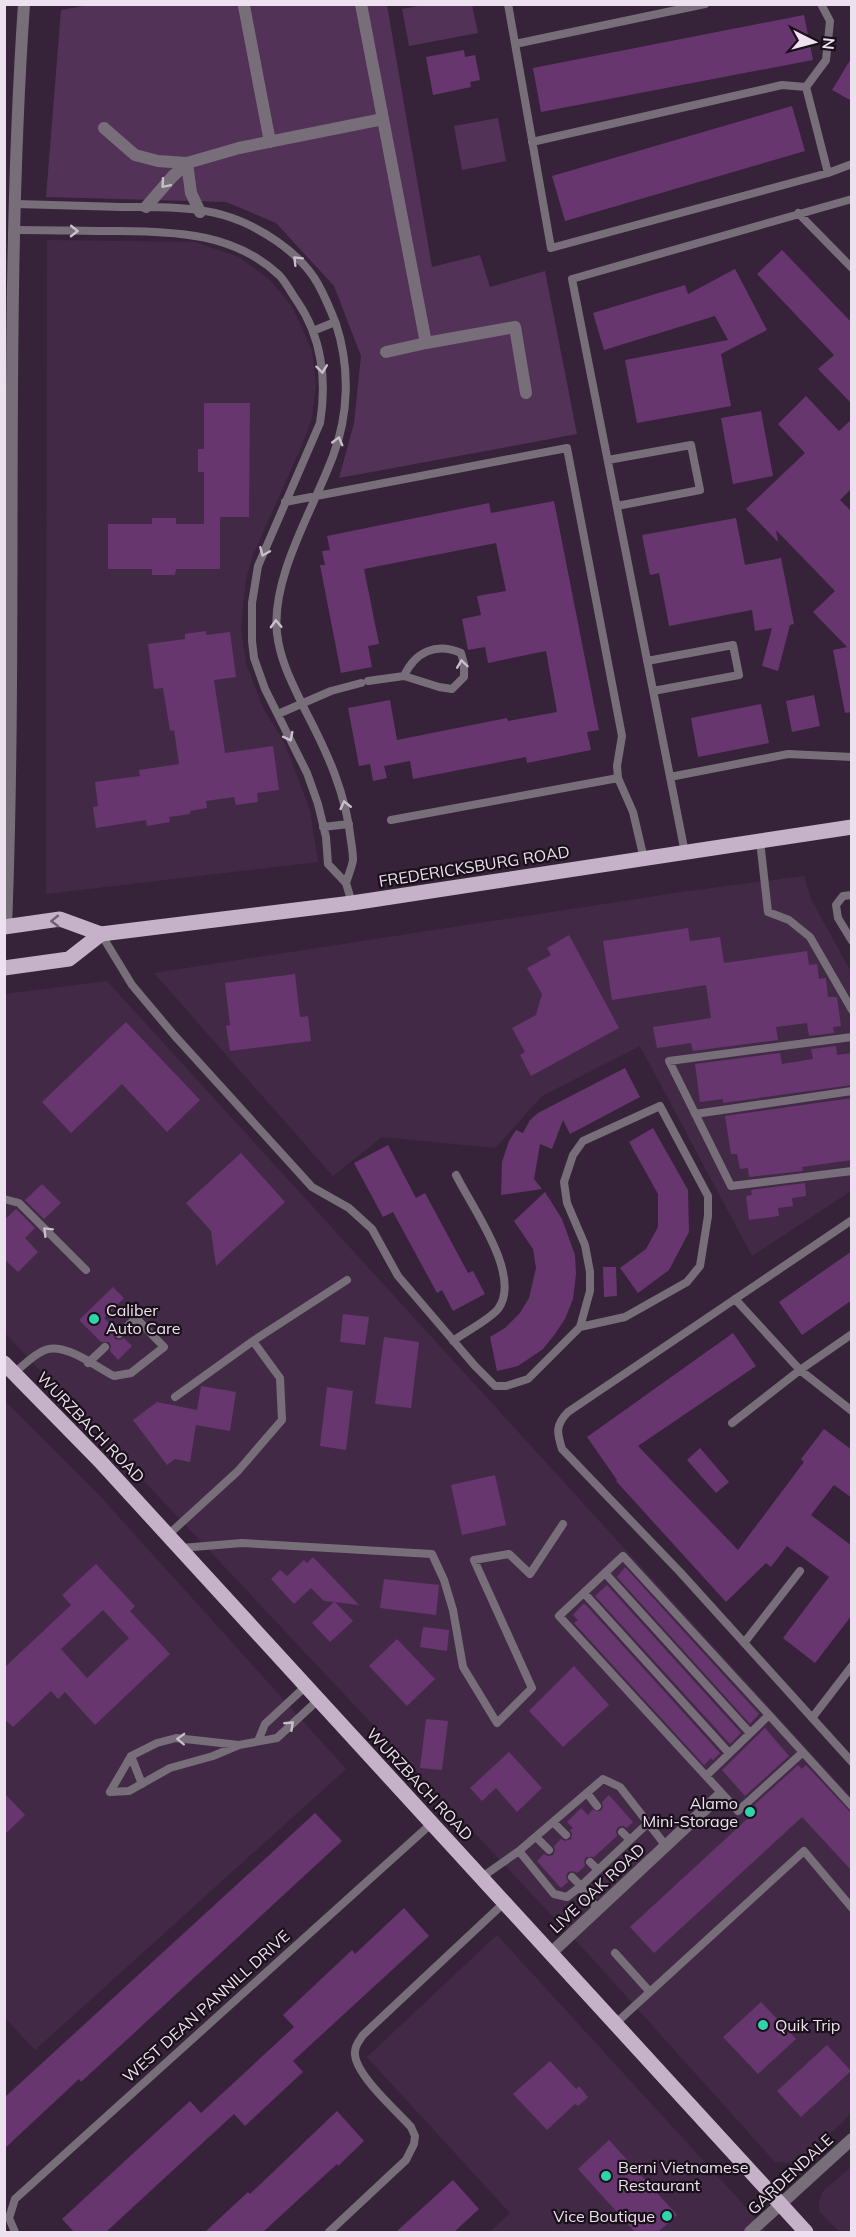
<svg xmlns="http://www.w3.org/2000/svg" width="856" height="2237" font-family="Mulish,sans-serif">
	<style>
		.built { fill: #422a46 }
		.green { fill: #523357 }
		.building { fill: #67366f; fill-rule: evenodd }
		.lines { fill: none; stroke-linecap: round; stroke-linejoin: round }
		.service { stroke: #786e7a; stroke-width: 8 }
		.minor { stroke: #786e7a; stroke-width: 12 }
		.tertiary { stroke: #786e7a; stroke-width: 12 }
		.primary { stroke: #c5b1c8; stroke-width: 15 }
		.oneway { stroke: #cabecc }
		.oneway2 { stroke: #6f6071 }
		.poi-dot { fill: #2fd4aa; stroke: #19101a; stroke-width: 2 }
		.labels { text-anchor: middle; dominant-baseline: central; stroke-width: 4.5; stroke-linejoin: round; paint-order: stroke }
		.street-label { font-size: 16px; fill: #ede0ef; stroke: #19101a }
		.poi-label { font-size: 16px; fill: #ede0ef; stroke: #19101a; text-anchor: start }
	</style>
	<rect width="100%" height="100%" fill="#362339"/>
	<!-- built -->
	<path class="built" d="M47 240 195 242 239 257 270 280 293 308 312 351 316 384 312 418 302 445 252 557 246 579 241 627 246 664 263 708 284 742 310 810 318 862 46 894Z
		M804 876 811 899 851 972V1191L752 1256 640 1046 542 1096 495 1148 382 1137 333 1176 154 973 688 891Z
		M107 981 851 1797 852 2111 842 2123 795 2163 775 2162 590 1956 5 1333V994Z
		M4 1400 100 1496 346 1769 35 2050 4 2017Z
		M497 1935 743 2204 766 2232H490L510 2213 367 2057Z
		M851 2167V2232H839L819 2211V2203L822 2192Z"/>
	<!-- green -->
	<path class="green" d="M94 4 387 5 432 267 480 255 490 287 545 271 577 434 339 478 354 423 361 356 334 286 276 223 226 202 46 197 61 10Z
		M428 4 472 5 478 33 409 46 402 9Z
		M498 118 506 161 462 170 454 126Z"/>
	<!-- building -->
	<path class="building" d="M804 15 813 60 541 112 533 68Z
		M464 50 465 57 475 55 480 80 470 82 471 87 433 95 426 57Z
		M852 57V101L832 90Z
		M792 106 805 151 565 221 552 176Z
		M782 250 852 323V404L818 369 834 355 757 274Z
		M735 269 767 330 721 354 731 406 637 423 625 360 728 340 715 316 604 350 593 313 685 285 688 294Z
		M806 396 839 431 852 419V488L840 500 852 512V712L845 713 833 650 847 647 813 612 835 591 776 530 778 542 746 509 805 453 778 424Z
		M204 403H250L249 517H220V569H176L175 575H152V569H108V524H152V518H176V524H204V472H198V449H204Z
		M761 411 773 476 733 484 721 418Z
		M554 501 599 730 587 732 591 750 527 763 526 757 413 779 410 761 384 766 387 778 373 781 370 764 359 766 348 708 390 700 397 740 507 718 508 721 557 712 546 651 488 663 485 647 468 650 462 619 481 615 477 596 506 591 496 543 364 569 379 644 368 646 372 667 341 673 320 565H325L322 551 330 550 327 536 489 503 491 513Z
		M736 518 745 565 781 558 794 624 790 625 778 671 762 666 772 628 755 631 752 610 669 626 659 573 650 575 642 535Z
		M206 631V635L230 632 236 677 214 680 225 753 273 746 279 790 257 793 258 802 236 805 234 797 206 801 207 808 190 811V814L169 817 170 822 147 826 146 820 96 828 93 807 98 806 95 782 140 776 139 770 179 764 174 730 170 731 163 688 154 689 148 644 185 639V634Z
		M814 695 820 726 792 732 786 701Z
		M761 704 769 743 698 757 691 718Z
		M688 928 690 941 720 937 724 963 807 951 809 965 817 964 819 979 826 978 828 997H837L841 1026 833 1027 834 1033 809 1036 807 1023 776 1027 778 1040 693 1051 691 1043 657 1048 653 1027 711 1018 706 985 612 1000 603 941Z
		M569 935 619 1028 531 1076 520 1055 525 1052 512 1028 536 1015 542 994 527 968 551 955 547 948Z
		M295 974 300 1017 308 1016 311 1041 230 1051 226 1026 230 1025 225 983Z
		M126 1022 200 1100 167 1132 122 1084 71 1133 42 1102Z
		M836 1046 837 1055 852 1053V1085L723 1103V1099L700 1102 695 1064 780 1053 782 1064 813 1059 811 1049Z
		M625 1068 640 1097 570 1134 563 1120 552 1149 540 1144 534 1179 542 1189 501 1195 502 1162 509 1141 516 1130 523 1133 530 1120 538 1113Z
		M852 1098V1160L802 1167 803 1171 749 1177 748 1168 740 1169 737 1154H731L725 1116Z
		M653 1128 688 1190 689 1232 669 1270 638 1293 620 1268 646 1249 658 1227V1194L629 1142Z
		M388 1145 416 1198 425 1193 468 1273 473 1271 485 1294 453 1311 442 1290 437 1293 393 1212 383 1217 354 1163Z
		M241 1153 285 1202 216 1266 211 1231 186 1203Z
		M805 1183 806 1196 792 1198 793 1206 778 1208 779 1216 749 1220 746 1196 752 1195 751 1190Z
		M42 1184 61 1203 44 1219 25 1200Z
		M545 1192 562 1219 575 1255 576 1274 573 1299 565 1319 555 1334 543 1349 518 1366 497 1371 490 1337 505 1328 520 1313 529 1298 536 1268 533 1249 514 1221Z
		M16 1209 35 1228 25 1238 38 1252 18 1272 4 1259V1220Z
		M852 1251V1300L802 1335 779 1302Z
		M603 1267H616L617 1296 604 1297Z
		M113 1287 124 1298 104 1318 115 1329 113 1335 115 1339 120 1340 124 1338 132 1346 118 1360 110 1351 111 1346 109 1342H101L79 1320Z
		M343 1314 369 1317 365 1345 340 1342Z
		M733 1333 756 1366 638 1446 738 1550 804 1462 801 1459 824 1429 852 1450V1498L834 1485 811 1515 852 1546V1615L815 1663 783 1638 829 1577 787 1546 771 1567 766 1563 726 1602 616 1481 617 1480 587 1437Z
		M384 1337 419 1342 411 1408 375 1404Z
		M201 1386 236 1392 230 1431 196 1425 190 1462 175 1459 167 1465 133 1420 157 1402 197 1410Z
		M327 1387 353 1391 346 1450 320 1446Z
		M700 1448 729 1482 716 1493 687 1460Z
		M495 1475 506 1525 462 1535 451 1485Z
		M313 1557 359 1605 335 1602 353 1621 330 1642 312 1623 334 1602 324 1601 311 1588 294 1604 271 1579 280 1570 287 1576 304 1560 307 1563Z
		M96 1564 135 1606 130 1611 170 1654 95 1725 65 1692 58 1699 51 1691 13 1727 4 1719V1668L71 1605 62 1595ZM103 1610 129 1638 87 1678 61 1649Z
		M625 1567 759 1714 750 1724 617 1577Z
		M384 1579 439 1585 436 1615 380 1608Z
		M607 1585 741 1733 730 1744 595 1596Z
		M583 1604 586 1605 720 1753 713 1760 711 1758 704 1765 574 1623 578 1620 573 1615Z
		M423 1627 449 1630 447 1651 420 1647Z
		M397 1639 435 1679 407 1706 369 1666Z
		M574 1666 609 1705 563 1747 529 1711Z
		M426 1719 448 1721 442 1770 420 1768Z
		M765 1728 789 1756 745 1796 722 1770Z
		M509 1752 542 1788 517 1812 496 1788 482 1801 470 1788Z
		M798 1765 802 1769 806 1765 852 1814V1871L802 1817 654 1953 630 1927 758 1809 754 1805Z
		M4 1793 25 1815 4 1835Z
		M609 1795 633 1822 627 1828 623 1826 618 1827 616 1831 617 1836 594 1857H586L584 1861 585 1866 577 1873 573 1871 568 1872 566 1876 568 1882 561 1888 537 1861 544 1854 548 1856 553 1855 555 1851 554 1846 561 1839 565 1841 571 1839 572 1834 570 1830 573 1828 567 1822 581 1808 588 1815 592 1810 600 1811 603 1808 602 1802Z
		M315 1813 342 1841 81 2082 79 2079 4 2149V2098Z
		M404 1908 429 1936 293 2061 303 2072 245 2126 234 2114 106 2232H74L62 2219 190 2101 201 2113 294 2027 283 2015 352 1950 355 1954Z
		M761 2002 796 2039 758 2074 723 2037Z
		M827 2045 851 2071 801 2117 777 2091Z
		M550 2061 576 2089 579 2086 588 2097 578 2106 575 2104 547 2130 513 2094Z
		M337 2111 364 2141 338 2166 337 2164 263 2232H205L248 2192 250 2194Z
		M609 2140 677 2215 658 2232H635L578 2169Z
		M453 2180 479 2209 454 2232H396Z"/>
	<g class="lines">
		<!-- service -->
		<path class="service" d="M508 4 551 248 828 173 852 164
			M821 4 830 21 826 60 806 87 828 173
			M515 44 705 4
			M532 142 782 85 806 87
			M16 204C51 205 87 206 122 207 152 207 194 206 223 215 258 225 300 252 318 284 325 297 331 311 336 324 350 367 349 414 333 456 313 510 271 577 277 633 280 661 293 685 305 710 327 752 346 793 351 841 352 847 353 854 353 860 352 867 348 876 346 883
			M798 213 852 268
			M15 230C50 230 85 231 120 231 178 232 234 233 279 275 286 282 291 293 297 301 322 337 327 381 320 423L258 566 252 603V641L254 658 265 689 307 773 318 804 326 837 328 864 346 883 352 903
			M313 331 335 322
			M608 460 691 445 700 490 617 506
			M285 502 567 448 622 736 617 766 618 778 633 812 644 859
			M647 661 733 645 739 675 653 691
			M368 681 404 676 439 687 452 689 464 677V664L461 653C436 642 415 652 404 676
			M278 714 331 691 361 683
			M670 777 788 754 852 757
			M391 820 618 778
			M323 827 349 824
			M760 841 768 912 789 920 810 937 852 1010
			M685 853 572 279 852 199
			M852 895 843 896 836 905 838 918 852 941
			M101 934 132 985 174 1035 312 1187 349 1208 372 1229 398 1276 475 1366 495 1386H506L528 1379 580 1327 590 1291V1272L585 1245 567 1203 564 1182 573 1155 583 1141 660 1106 708 1196V1216L700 1266 687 1282 625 1317 580 1327
			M852 1037 669 1061 731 1186 852 1171
			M695 1114 852 1091
			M4 1199 19 1203 86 1270
			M852 1220 568 1412C555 1425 557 1433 562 1449L680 1572 852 1762
			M735 1299 800 1370 852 1411
			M453 1341C465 1332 489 1320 498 1309 523 1276 471 1206 456 1175
			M88 1363 105 1347
			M14 1373C23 1366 34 1354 45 1350 65 1342 96 1367 114 1376L131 1373 164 1347 136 1318 119 1334
			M175 1397 253 1341
			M732 1423 800 1370 852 1334
			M168 1535 238 1471 282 1420 280 1378 253 1341 347 1280
			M181 1548 242 1543 432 1554 444 1580 453 1610 463 1667 497 1723 532 1688 474 1560 509 1554 530 1574 563 1524
			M605 1573 750 1733
			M584 1593 729 1753
			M744 1643 800 1571
			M769 1715 623 1556 559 1616 706 1776 769 1715 852 1806
			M812 1718 852 1666
			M258 1741 265 1724 306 1686
			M131 1756 142 1784
			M706 1776 738 1811 803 1752
			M110 1792 129 1791 170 1768 213 1756 239 1745 277 1738 318 1700
			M110 1792 131 1756 157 1743 176 1738 239 1745
			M587 1793 597 1806
			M553 1822 566 1835
			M622 1832 630 1840
			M536 1837 549 1850
			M519 1851 554 1894 567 1897 581 1886 572 1877
			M590 1862 598 1870
			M482 1877 519 1851 603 1779 620 1787 666 1846
			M599 1909 586 1896 581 1886 648 1823
			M615 1953 650 1992
			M616 2023 804 1851 852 1908
			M15 2232 9 2218 15 2199 432 1823
			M329 2232 406 2160 414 2144 415 2136 411 2127C397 2111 353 2073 355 2052 355 2045 359 2041 363 2035L505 1902"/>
		<!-- minor -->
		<path class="minor" d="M244 6 270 142
			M383 119 426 343 515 327 526 393
			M104 128 135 155 158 161 187 163 239 148 383 119 361 4
			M187 163 191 193 200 212
			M146 207 172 177 187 163
			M386 352 426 343
			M551 1953 718 1797
			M750 2232 852 2139"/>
		<!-- tertiary -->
		<path class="tertiary" d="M6 927C18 619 3 311 24 4"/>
		<!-- primary -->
		<path class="primary" d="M4 927 60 919 101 934 352 903 852 827
			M4 968 69 959 101 934
			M4 1363 99 1460 806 2232"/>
	</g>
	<!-- one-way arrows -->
	<defs><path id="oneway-chevron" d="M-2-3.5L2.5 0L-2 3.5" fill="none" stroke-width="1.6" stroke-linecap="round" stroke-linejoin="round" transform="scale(1.5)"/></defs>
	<g class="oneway">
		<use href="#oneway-chevron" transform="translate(165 184) rotate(131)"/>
		<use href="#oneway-chevron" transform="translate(74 231) rotate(1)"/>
		<use href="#oneway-chevron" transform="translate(297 260) rotate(-135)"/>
		<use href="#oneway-chevron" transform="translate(322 369) rotate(83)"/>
		<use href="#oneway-chevron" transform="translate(338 441) rotate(-75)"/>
		<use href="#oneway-chevron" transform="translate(264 552) rotate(113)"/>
		<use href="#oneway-chevron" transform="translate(276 624) rotate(-92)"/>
		<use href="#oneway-chevron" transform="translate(462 664) rotate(-98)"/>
		<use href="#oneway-chevron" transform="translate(289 737) rotate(63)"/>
		<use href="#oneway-chevron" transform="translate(345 805) rotate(-103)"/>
		<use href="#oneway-chevron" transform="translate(47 1231) rotate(-135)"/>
		<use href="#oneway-chevron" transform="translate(290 1725) rotate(-43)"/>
		<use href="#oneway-chevron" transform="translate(181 1739) rotate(-178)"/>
	</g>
	<use class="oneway2" href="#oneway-chevron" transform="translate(55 921) rotate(179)"/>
	<!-- markers -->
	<g class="poi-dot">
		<circle cx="94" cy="1319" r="6"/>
		<circle cx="750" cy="1812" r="6"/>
		<circle cx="763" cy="2025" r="6"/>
		<circle cx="606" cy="2176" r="6"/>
		<circle cx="667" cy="2216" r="6"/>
	</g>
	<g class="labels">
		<!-- street labels -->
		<g class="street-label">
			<text transform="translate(474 866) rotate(-9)">FREDERICKSBURG ROAD</text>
			<text transform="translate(91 1427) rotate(46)">WURZBACH ROAD</text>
			<text transform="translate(420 1784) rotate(47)">WURZBACH ROAD</text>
			<text transform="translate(597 1888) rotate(-43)">LIVE OAK ROAD</text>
			<text transform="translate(206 2006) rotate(-42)">WEST DEAN PANNILL DRIVE</text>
			<text transform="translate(790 2174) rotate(-43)">GARDENDALE</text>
		</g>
		<!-- poi labels -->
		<g class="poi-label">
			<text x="106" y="1310">Caliber<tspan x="106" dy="18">Auto Care</tspan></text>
			<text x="738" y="1803" text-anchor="end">Alamo<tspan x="738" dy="18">Mini-Storage</tspan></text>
			<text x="775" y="2025">Quik Trip</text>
			<text x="618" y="2167">Berni Vietnamese<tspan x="618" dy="18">Restaurant</tspan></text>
			<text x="655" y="2216" text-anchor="end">Vice Boutique</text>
		</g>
	</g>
	<!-- border -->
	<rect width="856" height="2237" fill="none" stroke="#ede0ef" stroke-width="12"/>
	<!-- north arrow -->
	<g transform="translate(814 42) rotate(96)" stroke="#19101a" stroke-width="4.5" paint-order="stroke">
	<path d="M0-4.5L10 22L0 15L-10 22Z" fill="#ede0ef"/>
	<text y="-9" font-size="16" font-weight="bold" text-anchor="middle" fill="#ede0ef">N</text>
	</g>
</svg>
